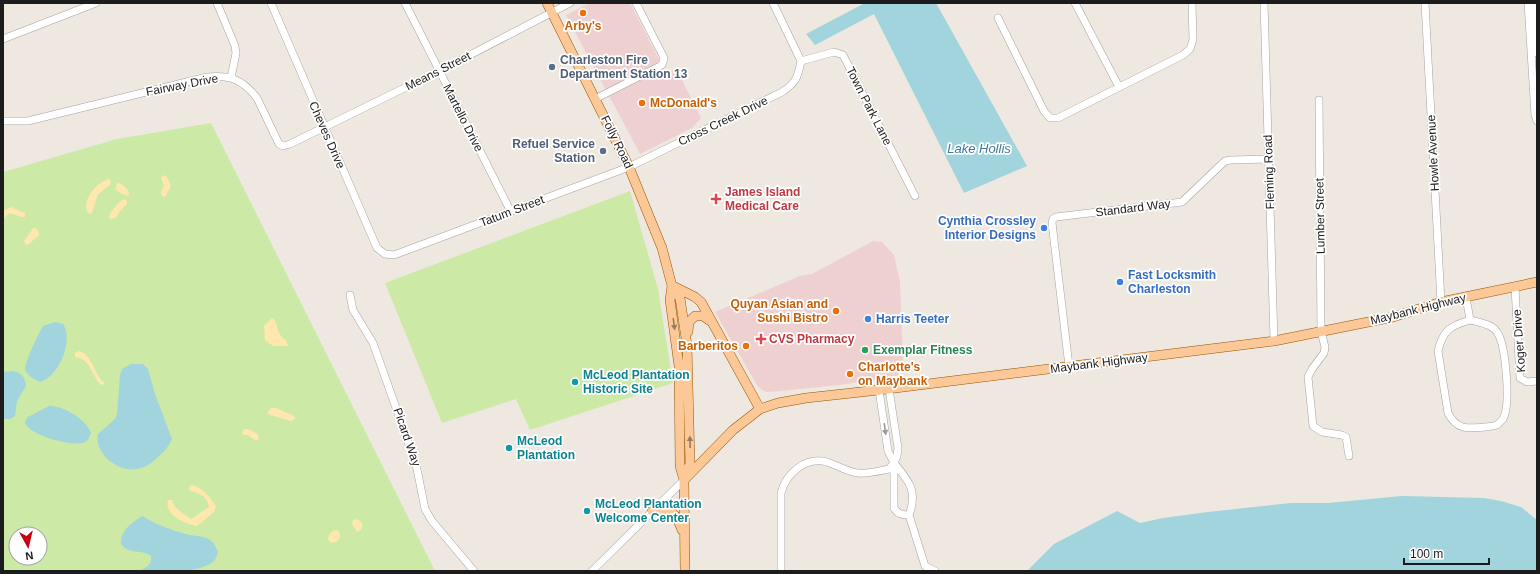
<svg xmlns="http://www.w3.org/2000/svg" width="1540" height="574" font-family="Arial,sans-serif">
	<style>
		.commercial { fill: #efd0d1 }
		.grass { fill: #cde9a6; fill-rule: evenodd }
		.sand { fill: #ffe7ae }
		.water { fill: #a1d4dc }
		.lines { fill: none; stroke-linecap: round; stroke-linejoin: round }
		.minor-casing { stroke: #a3a3a3; stroke-width: 8 }
		.major-casing { stroke: #945600; stroke-width: 10 }
		.minor { stroke: #fff; stroke-width: 7 }
		.major { stroke: #fcc897; stroke-width: 9 }
		.oneway { fill: #977b60 }
		.oneway2 { fill: #999 }
		.food-dot { fill: #e8710a; stroke: #fff; stroke-width: 1.5 }
		.service-dot { fill: #5c6f8a; stroke: #fff; stroke-width: 1.5 }
		.health-dot { fill: #e0444e; stroke: #fff; stroke-width: 1.5 }
		.shop-dot { fill: #3f7fe0; stroke: #fff; stroke-width: 1.5 }
		.leisure-dot { fill: #2e9e5b; stroke: #fff; stroke-width: 1.5 }
		.culture-dot { fill: #0f9aa8; stroke: #fff; stroke-width: 1.5 }
		.labels { text-anchor: middle; dominant-baseline: central; stroke-width: 3.5; stroke-linejoin: round; paint-order: stroke }
		.food-label { font-size: 12px; font-weight: bold; fill: #c56008; stroke: #fff; text-anchor: start }
		.service-label { font-size: 12px; font-weight: bold; fill: #4e5e75; stroke: #fff; text-anchor: start }
		.street-label { font-size: 12px; fill: #1c1c1c; stroke: #fff }
		.health-label { font-size: 12px; font-weight: bold; fill: #be3a42; stroke: #fff; text-anchor: start }
		.shop-label { font-size: 12px; font-weight: bold; fill: #366cbe; stroke: #fff; text-anchor: start }
		.leisure-label { font-size: 12px; font-weight: bold; fill: #27864d; stroke: #fff; text-anchor: start }
		.culture-label { font-size: 12px; font-weight: bold; fill: #0d838f; stroke: #fff; text-anchor: start }
		.water-label { font-size: 13px; font-style: italic; fill: #42789c; stroke: #fff }
	</style>
	<rect width="100%" height="100%" fill="#eee8e1"/>
	<!-- commercial -->
	<path class="commercial" d="M590 3H630L665 71 677 70 701 118 692 128 640 154 566 15Z
		M873 241 882 242 894 255 900 282 903 362 898 375 896 376 839 385 781 391 766 392 758 387 715 312 800 276 812 274Z"/>
	<!-- grass -->
	<path class="grass" d="M211 123 435 571H3V172L117 139ZM16 534H40V558H16Z
		M630 191 658 289 673 383 530 430 516 399 442 423 385 283Z"/>
	<!-- sand -->
	<path class="sand" d="M163 175 167 177 171 186 165 197 162 196 161 192 164 186 161 178Z
		M109 179 111 181 110 185 98 194 92 213 89 214C79 202 97 182 109 179Z
		M117 183C122 183 129 189 129 194L128 196 120 193 115 189Z
		M125 199 127 201V204L120 211 116 218 110 219 109 216C111 211 119 201 125 199Z
		M11 207 25 213V217H21L10 213 3 219V211Z
		M34 227 38 230 39 235 29 244 26 245 24 241Z
		M272 318C278 322 276 327 279 333 282 338 287 339 288 346H273L265 340 264 326Z
		M79 351C93 355 93 374 104 382V384L101 385C91 375 91 359 75 357V353Z
		M271 408H276L294 416 295 419 291 421 270 415 267 413Z
		M244 429H248L258 434 259 439 256 441 248 435H243L242 433Z
		M190 485C201 485 210 498 216 506L214 512 197 526C185 524 164 515 168 500H172C174 509 184 514 191 519L209 507C207 496 199 493 189 490Z
		M356 519 360 521C364 525 363 530 357 532L352 524 353 520Z
		M335 530 339 531 340 536 338 541 332 543 329 541C327 536 330 532 335 530Z"/>
	<!-- water -->
	<path class="water" d="M865 3H936L1027 166 964 193 874 14 815 45 806 34Z
		M55 322 63 324C74 340 59 377 40 382 35 380 27 375 25 370 24 364 39 332 43 326Z
		M131 364H143L148 369 155 394 172 439C169 446 165 451 159 456 152 463 146 468 136 469 117 472 94 453 98 434L115 419 117 414 120 375 122 369Z
		M13 371C22 373 25 377 26 386L17 401 15 416 10 419H3V372Z
		M49 406C63 405 87 420 91 433L88 440C86 441 84 443 82 443 70 446 27 435 25 422L28 417Z
		M1402 496 1484 498 1501 501 1521 507 1537 520V571H1027L1054 544 1117 511 1140 523 1163 518 1208 512 1291 503H1328Z
		M143 516C152 523 174 531 186 534 201 538 212 534 218 552 217 555 216 559 214 561 200 574 159 571 139 571 147 567 152 565 151 556 143 549 129 555 121 544 120 531 132 522 143 516Z"/>
	<g class="lines">
		<defs>
			<path id="minor" d="M217 3 235 46 236 53 231 78
				M271 3 377 248 385 254 394 255 629 167 782 92C796 83 798 77 801 61
				M405 3 511 212
				M773 3 801 61
				M1075 3 1119 87
				M1264 3 1274 341
				M1425 3 1441 302
				M1528 3 1535 115 1537 121
				M1534 3 1537 53
				M998 18 1044 111 1050 118H1058L1183 55 1190 49 1193 40 1192 3
				M3 39 96 3
				M801 61 834 52 843 55 915 196
				M595 99 662 65 664 58 636 3
				M1319 100 1321 331 1325 347 1324 353 1312 369 1308 377 1313 426 1322 432 1342 435 1346 437 1349 456
				M3 121H28L207 77C230 75 242 79 257 98L279 144 283 146 290 144 439 71 570 3
				M1515 287 1520 378 1527 382 1537 381
				M350 295 353 310 373 343 416 464 425 509 432 521 474 571
				M1466 297 1470 320C1450 326 1443 330 1438 351L1448 413C1451 419 1456 425 1463 427 1469 429 1491 427 1497 425 1498 424 1502 420 1503 419 1511 405 1506 345 1497 332 1492 324 1478 322 1470 320
				M1069 366 1052 223 1053 219 1056 217 1182 202 1225 161 1231 160 1269 159
				M879 390 888 451 894 463 897 456 898 448 889 389
				M894 463C909 481 918 491 909 515 902 515 898 514 894 508Z
				M909 515 925 566 935 571
				M592 571 684 480
				M781 571V493C786 474 805 456 827 462 837 465 847 472 858 473 868 474 879 471 889 469L894 463"/>
			<path id="major" d="M547 3 629 167 662 248 672 286 670 300 679 366 680 466 684 480 685 571
				M672 286 680 298 687 345 690 464 685 476
				M673 286 695 297 701 302 760 409
				M688 332 689 322 695 316H703L712 322
				M684 480 733 430 760 409 778 403 806 398 879 390 1274 341 1393 317 1441 302 1537 282
				M652 511C671 507 676 513 682 530"/>
		</defs>
		<!-- minor casing -->
		<use href="#minor" class="minor-casing"/>
		<!-- major casing -->
		<use href="#major" class="major-casing"/>
		<!-- minor -->
		<use href="#minor" class="minor"/>
		<!-- major -->
		<use href="#major" class="major"/>
	</g>
	<!-- one-way arrows -->
	<defs><path id="oneway-solid" d="M-6-.8H1V-3.2L6.5 0L1 3.2V.8H-6Z"/></defs>
	<g class="oneway">
		<use href="#oneway-solid" transform="translate(674 324) rotate(82)"/>
		<use href="#oneway-solid" transform="translate(690 442) rotate(-91)"/>
	</g>
	<use class="oneway2" href="#oneway-solid" transform="translate(885 429) rotate(82)"/>
	<!-- markers -->
	<g class="food-dot">
		<circle cx="583" cy="13" r="4"/>
		<circle cx="642" cy="103" r="4"/>
		<circle cx="836" cy="311" r="4"/>
		<circle cx="746" cy="346" r="4"/>
		<circle cx="850" cy="374" r="4"/>
	</g>
	<g class="service-dot">
		<circle cx="552" cy="67" r="4"/>
		<circle cx="603" cy="151" r="4"/>
	</g>
	<g class="health-dot">
		<path d="M714 193h4v4h4v4h-4v4h-4v-4h-4v-4h4z"/>
		<path d="M759 333h4v4h4v4h-4v4h-4v-4h-4v-4h4z"/>
	</g>
	<g class="shop-dot">
		<circle cx="1044" cy="228" r="4"/>
		<circle cx="1120" cy="282" r="4"/>
		<circle cx="868" cy="319" r="4"/>
	</g>
	<circle class="leisure-dot" cx="865" cy="350" r="4"/>
	<g class="culture-dot">
		<circle cx="575" cy="382" r="4"/>
		<circle cx="509" cy="448" r="4"/>
		<circle cx="587" cy="511" r="4"/>
	</g>
	<g class="labels">
		<!-- food labels -->
		<g class="food-label">
			<text x="583" y="26" text-anchor="middle">Arby's</text>
			<text x="650" y="103">McDonald's</text>
			<text x="828" y="304" text-anchor="end">Quyan Asian and<tspan x="828" dy="14">Sushi Bistro</tspan></text>
			<text x="738" y="346" text-anchor="end">Barberitos</text>
			<text x="858" y="367">Charlotte's<tspan x="858" dy="14">on Maybank</tspan></text>
		</g>
		<!-- service labels -->
		<g class="service-label">
			<text x="560" y="60">Charleston Fire<tspan x="560" dy="14">Department Station 13</tspan></text>
			<text x="595" y="144" text-anchor="end">Refuel Service<tspan x="595" dy="14">Station</tspan></text>
		</g>
		<!-- street labels -->
		<g class="street-label">
			<text transform="translate(438 71) rotate(-27)">Means Street</text>
			<text transform="translate(182 85) rotate(-11)">Fairway Drive</text>
			<text transform="translate(869 106) rotate(63)">Town Park Lane</text>
			<text transform="translate(463 118) rotate(63)">Martello Drive</text>
			<text transform="translate(723 121) rotate(-26)">Cross Creek Drive</text>
			<text transform="translate(327 135) rotate(66)">Cheves Drive</text>
			<text transform="translate(617 142) rotate(64)">Folly Road</text>
			<text transform="translate(1433 153) rotate(-93)">Howle Avenue</text>
			<text transform="translate(1269 172) rotate(-92)">Fleming Road</text>
			<text transform="translate(1133 208) rotate(-7)">Standard Way</text>
			<text transform="translate(512 211) rotate(-21)">Tatum Street</text>
			<text transform="translate(1320 216) rotate(-91)">Lumber Street</text>
			<text transform="translate(1418 309) rotate(-14)">Maybank Highway</text>
			<text transform="translate(1519 341) rotate(-94)">Koger Drive</text>
			<text transform="translate(1099 363) rotate(-7)">Maybank Highway</text>
			<text transform="translate(407 437) rotate(71)">Picard Way</text>
		</g>
		<!-- health labels -->
		<g class="health-label">
			<text x="725" y="192">James Island<tspan x="725" dy="14">Medical Care</tspan></text>
			<text x="769" y="339">CVS Pharmacy</text>
		</g>
		<!-- shop labels -->
		<g class="shop-label">
			<text x="1036" y="221" text-anchor="end">Cynthia Crossley<tspan x="1036" dy="14">Interior Designs</tspan></text>
			<text x="1128" y="275">Fast Locksmith<tspan x="1128" dy="14">Charleston</tspan></text>
			<text x="876" y="319">Harris Teeter</text>
		</g>
		<!-- leisure labels -->
		<g class="leisure-label">
			<text x="873" y="350">Exemplar Fitness</text>
		</g>
		<!-- culture labels -->
		<g class="culture-label">
			<text x="583" y="375">McLeod Plantation<tspan x="583" dy="14">Historic Site</tspan></text>
			<text x="517" y="441">McLeod<tspan x="517" dy="14">Plantation</tspan></text>
			<text x="595" y="504">McLeod Plantation<tspan x="595" dy="14">Welcome Center</tspan></text>
		</g>
		<!-- water labels -->
		<g class="water-label">
			<text x="979" y="148">Lake Hollis</text>
		</g>
	</g>
	<!-- border -->
	<rect width="1540" height="574" fill="none" stroke="#1c1c1c" stroke-width="8"/>
	<!-- north arrow -->
	<g transform="translate(28 546) rotate(172)"><circle r="19" fill="#ffffff" stroke="#a4a4a4"/>
	<path d="M0-3L7 15L0 10L-7 15Z" fill="#c80012"/>
	<text y="-6" font-size="11" font-weight="bold" text-anchor="middle" fill="#1c1c1c">N</text>
	</g>
	<!-- scale -->
	<path d="M1404 558v6h85v-6" fill="none" stroke="#1c1c1c" stroke-width="2"/>
	<text x="1410" y="558" font-size="12" fill="#1c1c1c" stroke="#ffffff" stroke-width="3" paint-order="stroke">100 m</text>
</svg>
